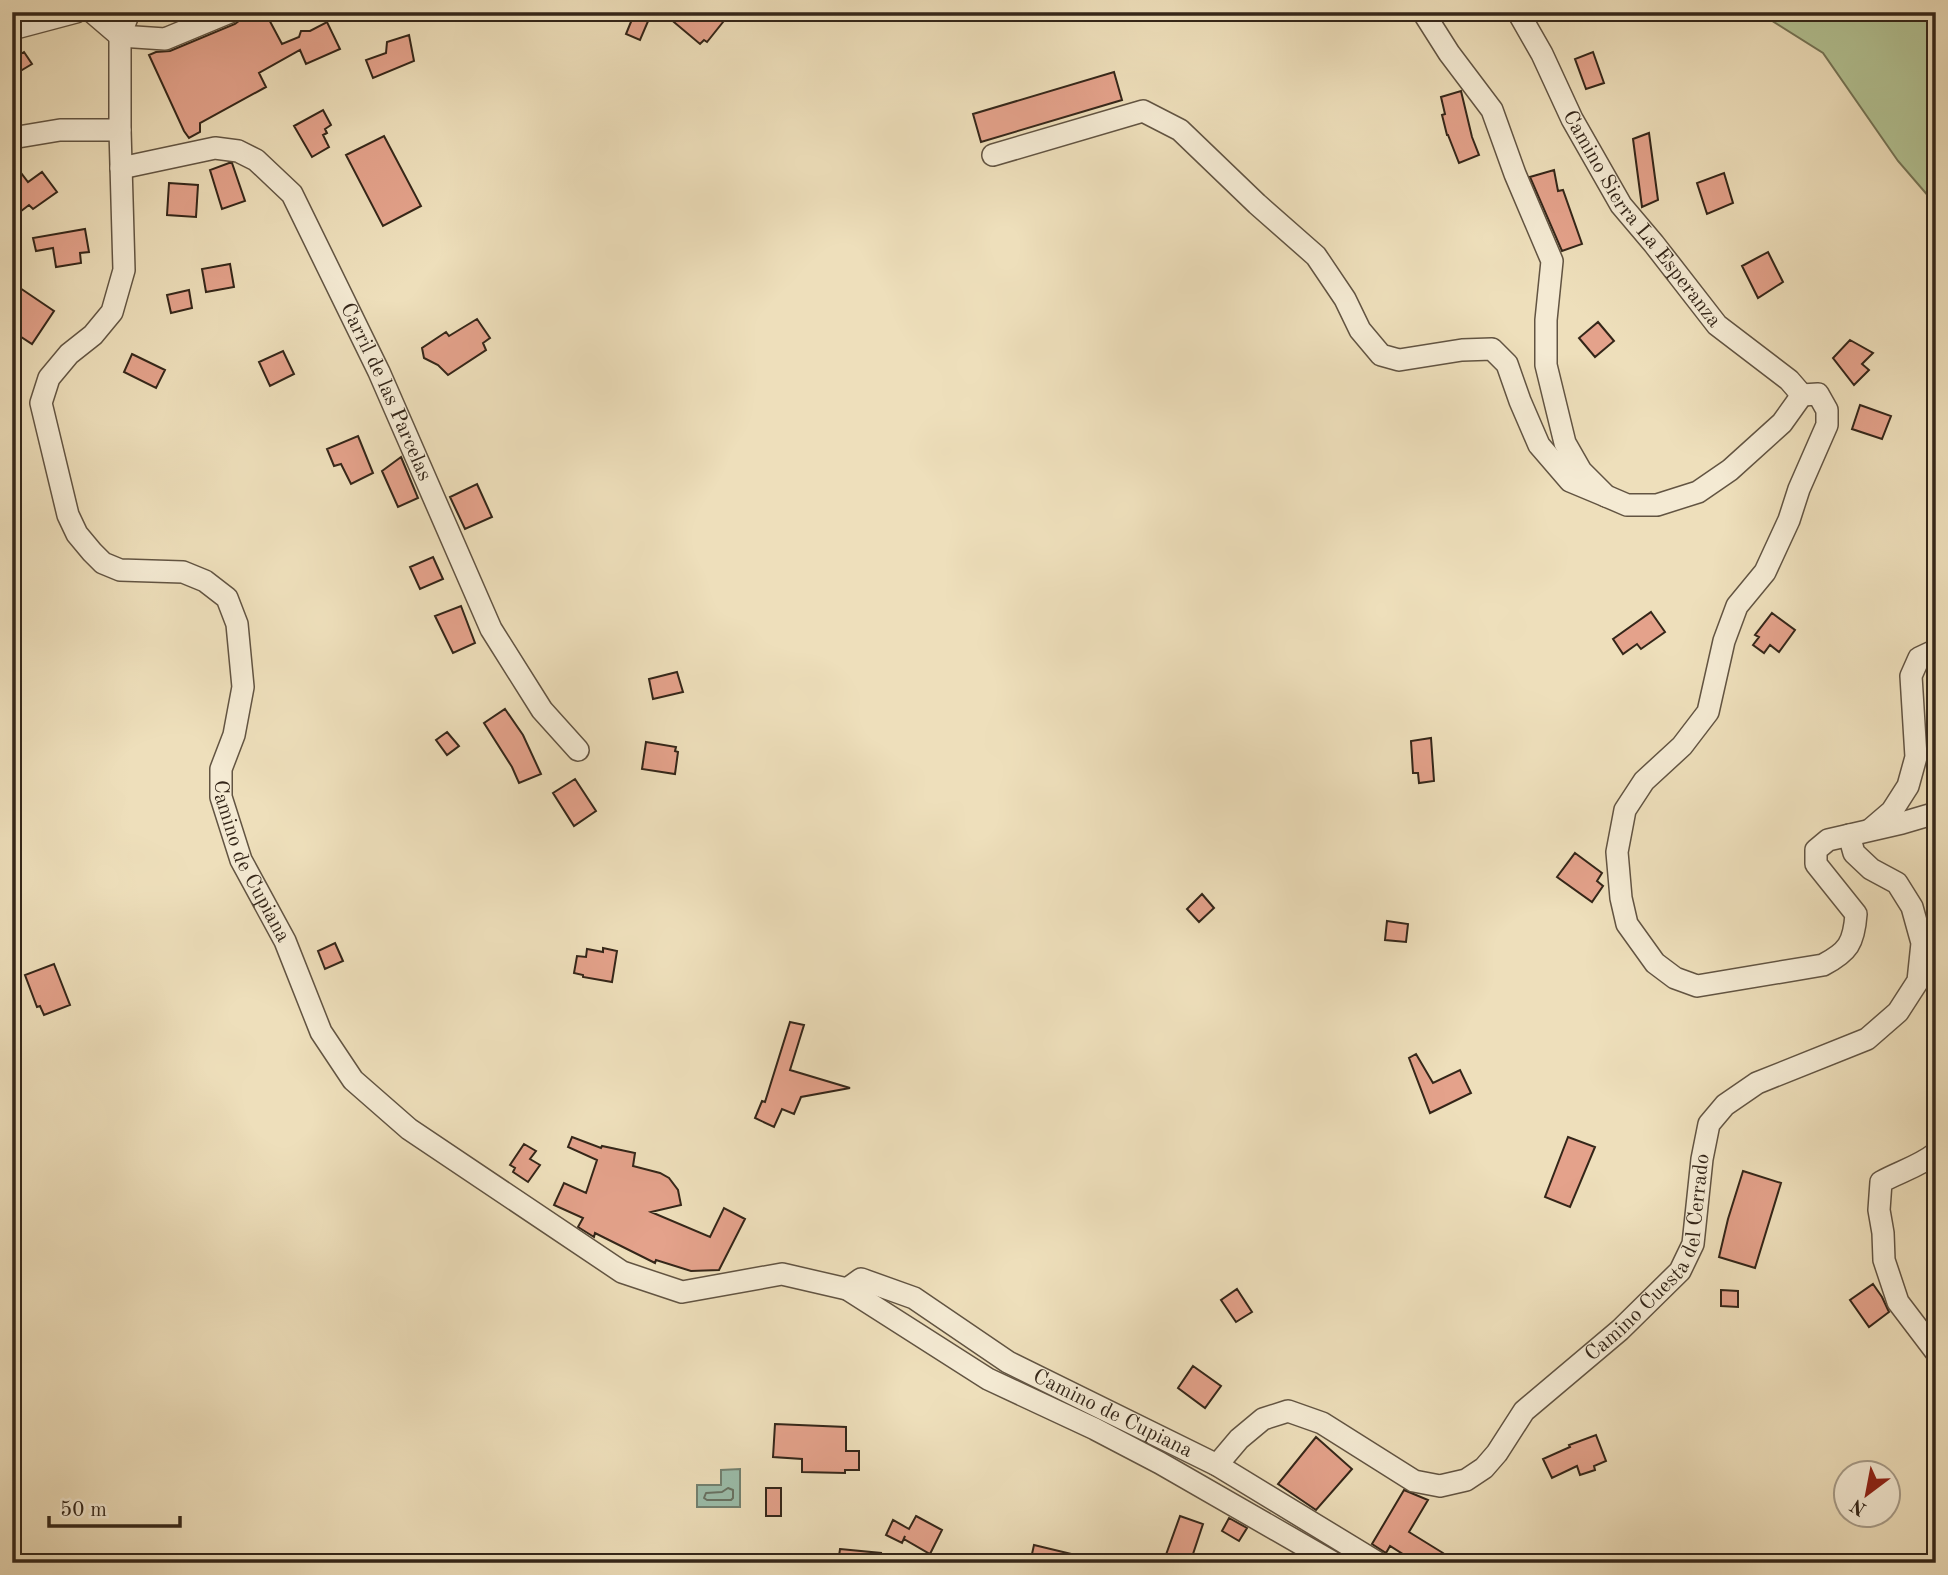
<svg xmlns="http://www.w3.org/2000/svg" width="1948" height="1575" font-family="'Old Standard TT',serif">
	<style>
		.green { fill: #b3c394; stroke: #747456; stroke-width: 2 }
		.water { fill: #9bbdaa; stroke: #728170; stroke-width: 2 }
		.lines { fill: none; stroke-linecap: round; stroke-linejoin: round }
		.shore { stroke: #687262; stroke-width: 2 }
		.building { fill: #e4a28b; stroke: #342619; stroke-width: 2 }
		.minor-casing { stroke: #625442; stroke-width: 24 }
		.minor { stroke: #f4ead3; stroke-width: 21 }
		.labels { text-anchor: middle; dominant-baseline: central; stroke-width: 6; stroke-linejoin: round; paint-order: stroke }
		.street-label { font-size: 21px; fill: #342619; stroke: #f4ead3 }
	</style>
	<rect width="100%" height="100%" fill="#eedfbb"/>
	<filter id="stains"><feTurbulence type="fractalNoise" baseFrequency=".00286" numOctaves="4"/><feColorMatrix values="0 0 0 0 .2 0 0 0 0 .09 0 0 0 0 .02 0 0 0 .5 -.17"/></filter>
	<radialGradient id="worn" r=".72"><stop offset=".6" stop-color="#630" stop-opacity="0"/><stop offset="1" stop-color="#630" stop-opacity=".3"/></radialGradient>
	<!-- green -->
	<path class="green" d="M1758 12H1936V205L1898 161 1823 53Z"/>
	<!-- water -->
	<path class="water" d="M740 1469V1507H697V1485H721V1470Z"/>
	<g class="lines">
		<!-- shore -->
		<path class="shore" d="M728 1488 733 1490V1498L731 1500H707L704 1498 706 1493 722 1492Z"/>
	</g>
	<!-- building -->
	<path class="building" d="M245 12H265L282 44 299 37 301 31H310L327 22 340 49 306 64 300 50 259 73 266 87 200 123V132L189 138 184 131 149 55 156 52 170 51 235 24 240 20Z
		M635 12H652L640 40 626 34Z
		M662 12H731L707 42 704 40 700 44Z
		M409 35 414 61 373 78 366 60 386 53 387 42Z
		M24 52 32 64 12 76V59Z
		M1593 52 1604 83 1586 89 1575 59Z
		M1114 72 1122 100 981 142 973 114Z
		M1461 91 1472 137 1479 155 1459 163 1448 135H1447L1442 115 1445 114 1441 97Z
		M323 110 331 125 325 129 327 133 323 135 329 147 312 157 294 126Z
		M1649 133 1658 200 1642 207 1633 139Z
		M384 136 421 206 383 226 346 155Z
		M12 161 28 182 42 172 57 192 33 209 29 205 12 218Z
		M229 163H232L245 201 222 209 210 170Z
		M1554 170 1558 191 1563 190 1582 244 1562 251 1530 177Z
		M1724 173 1733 203 1707 214 1697 183Z
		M169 183 198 185 196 217 167 215Z
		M85 229 89 252 80 253 81 263 56 267 53 248 36 251 33 238Z
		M1768 252 1783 282 1758 298 1742 266Z
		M230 264 234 287 206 292 202 269Z
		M20 288 54 311 32 344 12 331V300Z
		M189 290 192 308 171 313 167 295Z
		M477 319 490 338 483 343 486 350 448 375 438 365 424 358 422 348 446 332 449 336Z
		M1598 322 1614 341 1595 357 1579 338Z
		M1850 340 1873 353 1862 364 1869 370 1854 385 1833 358Z
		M283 351 294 374 270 386 259 362Z
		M132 354 165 370 156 388 124 372Z
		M1860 405 1891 416 1882 439 1852 429Z
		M358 436 373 473 351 484 341 464 334 466 327 449Z
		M401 457 418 498 398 507 382 471Z
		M477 484 492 517 465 529 450 497Z
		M433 557 443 579 420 589 410 567Z
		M461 606 475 643 453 653 435 616Z
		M1651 612 1665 632 1641 649 1637 644 1623 654 1613 639Z
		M1772 613 1795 630 1779 652 1770 645 1764 653 1753 645 1759 637 1755 635Z
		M677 672 683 692 653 699 649 679Z
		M505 709 523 735 541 774 519 783 512 767 484 723Z
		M447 732 459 746 447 755 436 740Z
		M1431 738 1434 781 1419 783 1418 773H1413L1411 741Z
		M646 742 676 747 675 751 678 752 675 774 642 769Z
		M575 779 596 811 574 826 553 793Z
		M1575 853 1602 873 1597 881 1603 886 1592 902 1557 877Z
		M1202 894 1214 908 1199 922 1187 909Z
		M1387 921 1408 924 1406 942 1385 940Z
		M335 943 343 961 325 969 318 951Z
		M603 948 617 951 612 982 583 977V975L574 973 577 956 586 957 587 949 603 952Z
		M54 964 70 1005 44 1015 40 1006 37 1007 25 975Z
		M790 1022 804 1025 790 1070 850 1088 801 1097 794 1114 782 1109 774 1127 755 1118 762 1101 765 1102Z
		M1416 1054 1433 1083 1460 1070 1471 1093 1430 1113 1409 1058Z
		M572 1137 601 1148 602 1146 635 1153 633 1166 660 1173 669 1178 678 1190 681 1205 651 1212 710 1237 724 1208 745 1219 719 1270 691 1271 656 1260 655 1263 595 1233 594 1237 578 1227 583 1218 554 1205 564 1183 586 1193 597 1160 568 1147Z
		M1568 1137 1595 1147 1570 1207 1545 1197Z
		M524 1144 536 1151 530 1159 540 1165 528 1182 513 1172 515 1168 510 1165Z
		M1743 1171 1781 1183 1755 1268 1719 1257 1728 1219Z
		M1873 1284 1882 1297 1889 1312 1869 1327 1850 1300Z
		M1237 1289 1252 1312 1236 1322 1221 1300Z
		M1721 1290 1738 1291V1307L1721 1306Z
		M1193 1366 1221 1386 1205 1408 1178 1388Z
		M775 1424 846 1427V1451H859V1470H845V1473L802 1472V1459L773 1457Z
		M1596 1435 1606 1461 1594 1466 1595 1470 1580 1475 1577 1466 1552 1478 1543 1459 1570 1447 1569 1445Z
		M1316 1437 1352 1469 1316 1510 1278 1484Z
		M766 1488H781V1516H766Z
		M1404 1490 1428 1500 1409 1532 1443 1553 1437 1563H1417L1390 1546 1386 1553 1372 1544Z
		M916 1516 942 1530 930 1554 904 1539 905 1536 902 1543 886 1535 893 1520 909 1529Z
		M1180 1516 1203 1524 1190 1563H1163Z
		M1229 1518 1247 1528 1239 1541 1222 1531Z
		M1034 1545 1084 1557 1083 1563H1030Z
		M840 1549 881 1553 880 1563H838Z"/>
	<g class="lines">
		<defs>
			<g id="minor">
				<path d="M92 12 120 36 165 39 230 12"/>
				<path id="s1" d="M129 12 120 36V130L124 270 112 312 93 335 69 354 49 378 41 403 68 515 77 534 92 552 103 563 120 570 183 572 205 581 227 598 237 624 243 687 234 735 221 769V797L241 860 285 941 321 1032 353 1080 409 1129 622 1272 682 1292 782 1274 847 1289 988 1379 1095 1429 1160 1463 1334 1563"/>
				<path d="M1423 12 1449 53 1492 110 1515 174 1552 261 1546 320V365L1565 443 1581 471 1606 496 1627 505H1657L1698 492 1730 470 1782 423 1802 395"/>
				<path id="s2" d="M1518 12 1542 54 1572 119 1621 205 1654 244 1717 325 1789 380 1802 395"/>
				<path d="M12 29 76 12"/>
				<path d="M12 138 60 130H120"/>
				<path d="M993 155 1143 111 1180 130 1257 204 1316 256 1345 299 1360 330 1381 355 1399 360 1462 350 1492 349 1507 364 1520 401 1539 445 1570 481 1606 496"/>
				<path id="s3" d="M121 168 215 148 238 151 256 160 292 194 379 372 491 629 542 710 578 750"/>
				<path d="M1802 395 1818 394 1827 410V425L1799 489 1789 520 1765 572 1737 606 1724 641 1708 712 1682 746 1644 781 1625 810 1617 852 1621 898 1627 924 1655 963 1675 978 1697 986 1823 965C1848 952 1854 943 1856 914L1816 864V850L1828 840 1902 823 1936 813"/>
				<path d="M1871 829 1892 811 1908 786 1916 757 1911 676 1919 658 1936 650"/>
				<path d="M1936 1153C1920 1166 1899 1172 1881 1182L1879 1210 1883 1233 1884 1260 1898 1302 1936 1352"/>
				<path id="s4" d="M847 1289 861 1279 914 1298 1008 1362 1217 1465 1378 1563"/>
				<path id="s5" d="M1217 1465 1239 1439 1263 1419 1288 1411 1322 1423 1414 1481 1440 1486 1466 1480 1484 1468 1497 1453 1524 1411 1620 1330 1680 1271 1693 1244 1702 1159 1709 1124 1725 1105 1757 1083 1867 1039 1898 1012 1918 981 1922 943 1912 907 1897 883 1871 869 1854 853 1849 835"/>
			</g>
		</defs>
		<!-- minor casing -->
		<use href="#minor" class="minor-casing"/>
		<!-- minor -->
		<use href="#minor" class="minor"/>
	</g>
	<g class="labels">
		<!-- street labels -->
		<g class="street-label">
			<text stroke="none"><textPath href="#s2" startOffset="242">Camino Sierra La Esperanza</textPath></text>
			<text stroke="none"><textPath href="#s3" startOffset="408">Carril de las Parcelas</textPath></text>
			<text stroke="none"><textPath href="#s1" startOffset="1004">Camino de Cupiana</textPath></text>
			<text stroke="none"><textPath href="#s5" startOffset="588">Camino Cuesta del Cerrado</textPath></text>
			<text stroke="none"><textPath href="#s4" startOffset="304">Camino de Cupiana</textPath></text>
		</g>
	</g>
	<!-- margin -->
	<rect width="1948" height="1575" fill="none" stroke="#eedfbb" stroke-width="42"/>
	<rect x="14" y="14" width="1920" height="1547" fill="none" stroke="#342619" stroke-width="3.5"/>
	<rect x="21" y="21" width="1906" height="1533" fill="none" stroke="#342619" stroke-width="2"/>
	<!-- north arrow -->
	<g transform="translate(1867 1494) rotate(212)"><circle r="33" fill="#f4ead3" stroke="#a79c89" stroke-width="2"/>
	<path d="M0-5L12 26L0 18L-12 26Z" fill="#8f2418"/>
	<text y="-10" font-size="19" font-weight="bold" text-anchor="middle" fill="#342619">N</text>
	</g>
	<!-- scale -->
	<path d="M49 1516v10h131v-10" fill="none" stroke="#342619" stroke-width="3.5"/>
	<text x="60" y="1516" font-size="21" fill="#342619" stroke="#f4ead3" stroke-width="5" paint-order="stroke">50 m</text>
	<rect width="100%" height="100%" filter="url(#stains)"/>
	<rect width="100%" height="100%" fill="url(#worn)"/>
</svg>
